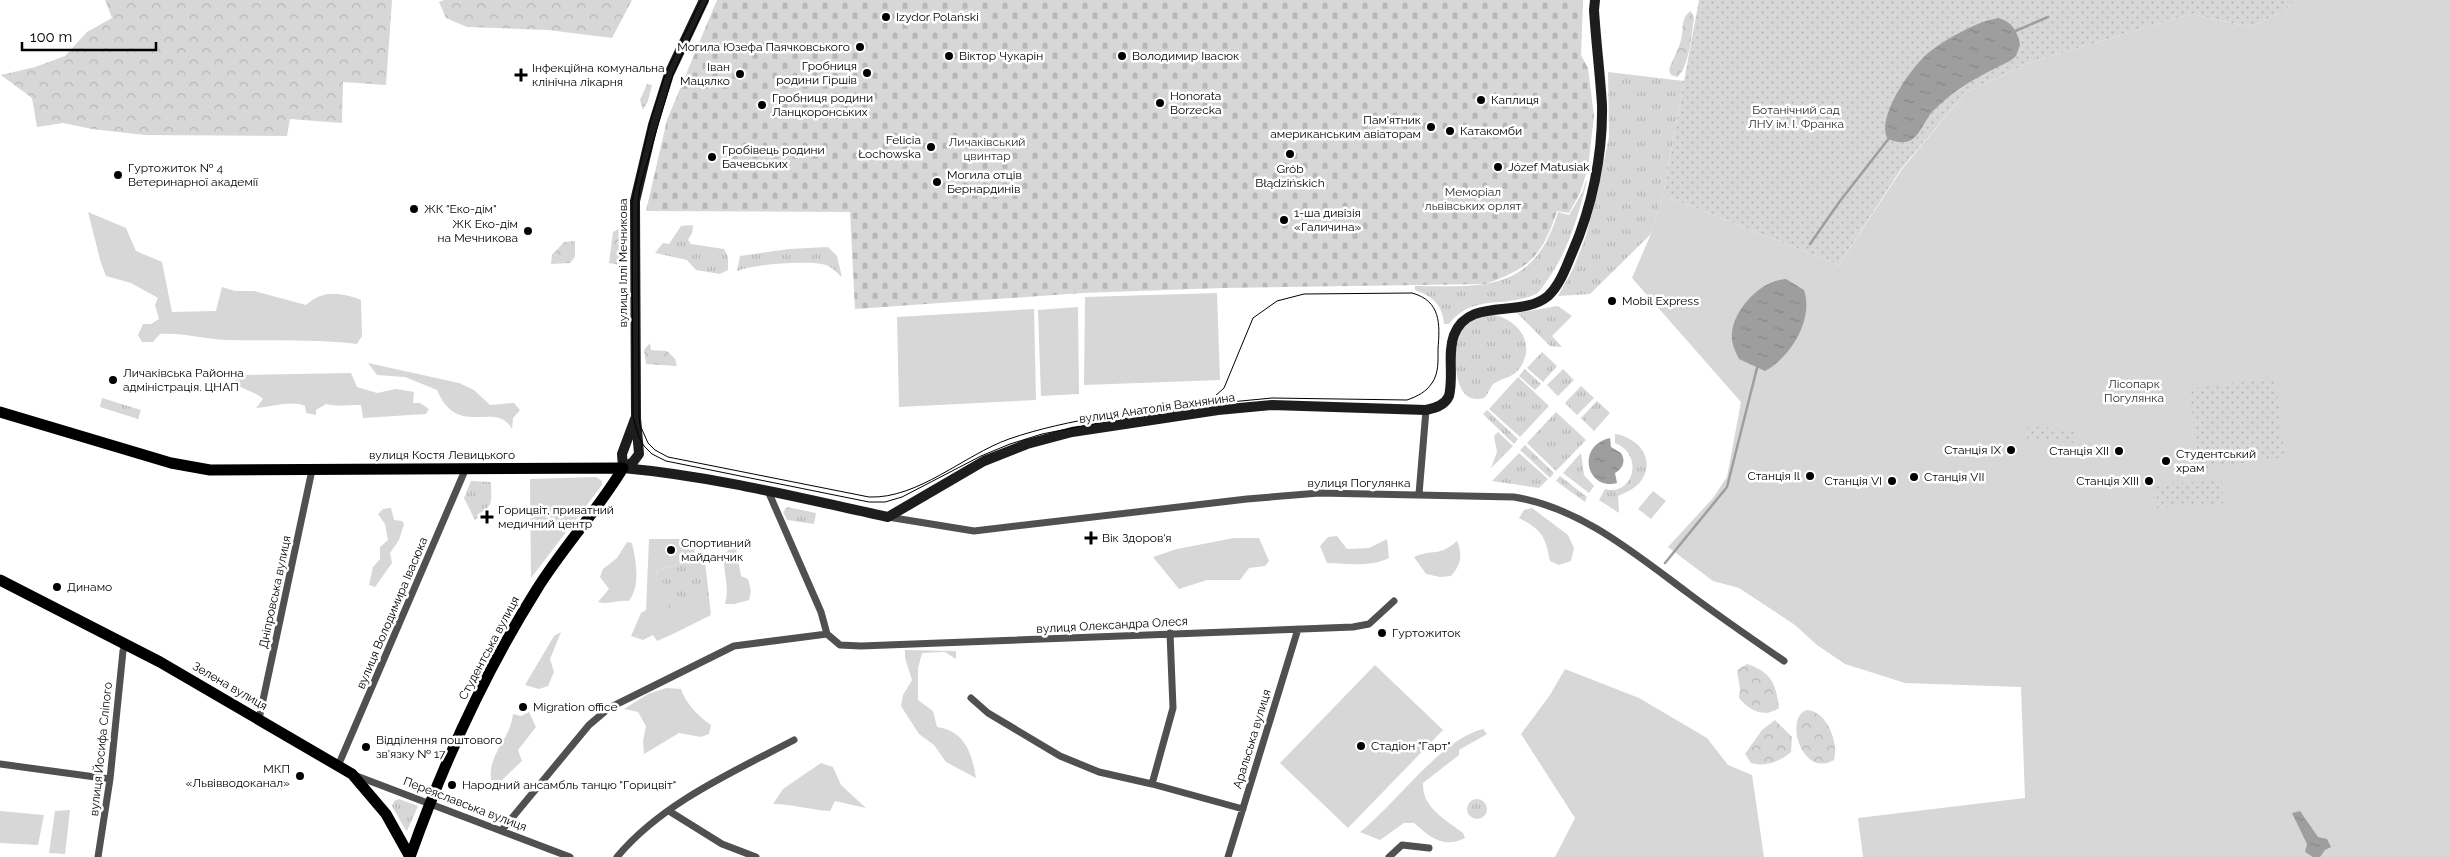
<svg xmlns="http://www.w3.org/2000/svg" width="2449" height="857" font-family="Raleway,sans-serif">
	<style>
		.grass { fill: url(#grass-tufts) }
		.forest { fill: url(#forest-crowns) }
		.cemetery { fill: url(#cemetery-stones) }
		.park { fill: #d7d7d7 }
		.garden { fill: url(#garden-dots) }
		.water { fill: url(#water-ripples) }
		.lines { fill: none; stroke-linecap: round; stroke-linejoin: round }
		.stream { stroke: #9e9e9e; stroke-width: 2.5 }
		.street { stroke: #505050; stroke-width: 7 }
		.secondary { stroke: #1d1d1d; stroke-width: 10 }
		.primary { stroke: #000; stroke-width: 11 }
		.tram { stroke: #000; stroke-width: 1 }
		.poi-dot { fill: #000; stroke: #fff; stroke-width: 2 }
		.labels { text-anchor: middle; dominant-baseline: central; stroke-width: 5; stroke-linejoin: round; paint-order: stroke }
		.poi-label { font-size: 12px; fill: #000; stroke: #fff; text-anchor: start }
		.park-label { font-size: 12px; fill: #2e2e2e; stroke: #fff }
		.street-label { font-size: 12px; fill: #000; stroke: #fff }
	</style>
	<defs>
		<pattern id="grass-tufts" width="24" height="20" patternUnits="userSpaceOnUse" patternTransform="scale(1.25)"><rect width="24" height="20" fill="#d7d7d7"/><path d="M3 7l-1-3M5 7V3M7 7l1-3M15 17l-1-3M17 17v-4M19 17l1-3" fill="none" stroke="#b7b7b7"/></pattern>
		<pattern id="forest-crowns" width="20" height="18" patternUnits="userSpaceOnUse" patternTransform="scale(1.25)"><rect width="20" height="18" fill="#d7d7d7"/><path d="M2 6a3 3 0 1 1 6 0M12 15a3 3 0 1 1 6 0" fill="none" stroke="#b7b7b7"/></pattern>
		<pattern id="cemetery-stones" width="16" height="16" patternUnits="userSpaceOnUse" patternTransform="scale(1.25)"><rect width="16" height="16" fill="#d7d7d7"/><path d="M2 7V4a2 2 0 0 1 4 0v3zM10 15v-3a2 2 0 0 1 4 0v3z" fill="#b7b7b7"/></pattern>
		<pattern id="garden-dots" width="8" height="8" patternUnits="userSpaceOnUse" patternTransform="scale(1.25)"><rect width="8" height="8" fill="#d7d7d7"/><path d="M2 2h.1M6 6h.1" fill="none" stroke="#b7b7b7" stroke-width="1.8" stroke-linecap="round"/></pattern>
		<pattern id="water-ripples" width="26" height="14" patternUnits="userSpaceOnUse" patternTransform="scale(1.25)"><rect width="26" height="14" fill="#9e9e9e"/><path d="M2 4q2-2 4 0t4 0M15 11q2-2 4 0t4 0" fill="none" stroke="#868686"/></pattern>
	</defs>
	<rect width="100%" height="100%" fill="#fff"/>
	<!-- grass -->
	<path class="grass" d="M1608 72 1684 81 1663 195 1651 234 1590 294 1558 296 1573 269 1586 236 1597 194 1609 137Z
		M1586 181H1587C1578 217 1568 252 1546 282 1543 286 1540 292 1536 294 1505 309 1473 293 1449 324H1444C1443 305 1432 296 1415 290V286C1485 287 1535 291 1558 212L1569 215 1582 193Z
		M693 225 692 233 688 240 691 244 724 249 728 257V270L720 274 696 270 687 260 655 253 663 243 669 244 681 226Z
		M828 247 837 256 842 277C837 273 832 267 826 265 808 260 755 264 737 271L740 256 789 249Z
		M1558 306 1572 316 1552 336 1562 347 1550 346 1517 313Z
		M1488 314C1514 316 1537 340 1521 366 1515 377 1505 377 1495 383 1490 385 1489 394 1484 398 1450 408 1452 344 1462 330 1469 321 1479 318 1488 314Z
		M1542 352 1557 366 1543 382 1527 368Z
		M1525 369 1541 384 1535 390 1519 376Z
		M1563 369 1574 380 1558 396 1547 385Z
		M1518 377 1549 406 1520 437 1489 409Z
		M1581 386 1594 398 1577 415 1565 403Z
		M102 398 141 410 138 419 100 407Z
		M1597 401 1610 413 1594 431 1581 418Z
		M1487 410 1518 439 1514 444 1483 414Z
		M1556 412 1586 440 1556 471 1527 443Z
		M1498 432 1513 446 1491 468 1497 452 1494 436Z
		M1615 434C1636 437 1655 456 1643 478 1637 488 1627 492 1618 496L1619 513 1599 500 1605 489C1633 497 1645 455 1615 443Z
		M1525 445 1554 473 1550 478 1520 450Z
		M1519 453 1548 479 1539 488 1492 481Z
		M1581 453 1584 475 1594 486 1589 493 1563 473Z
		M1560 476 1587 497 1585 502 1556 481Z
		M471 481 491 482C491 501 495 505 477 515L478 518 475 520 464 498Z
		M787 507 816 513 814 524 787 520 783 512Z
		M695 557 705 562 711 615 673 634 659 592 656 570 695 561Z
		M399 799 418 806 407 831 405 829 392 806 394 801Z
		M1467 809a10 10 0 1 1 20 0a10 10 0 1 1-20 0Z"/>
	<!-- forest -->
	<path class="forest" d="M105 0H392L386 85 343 82 342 123 290 119 287 136 145 135 92 129 63 123 37 127 32 98 1 75 35 67 65 56 87 32 112 18Z
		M444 0H632L612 38 548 30 467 27 446 18 439 2Z
		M1691 11 1694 18C1692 32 1689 69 1677 77L1671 75 1669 70C1672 60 1678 51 1681 40 1684 30 1680 17 1691 11Z
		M647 84 652 85 648 101 643 110 640 100Z
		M620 228V265L609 263 613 232Z
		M575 241V257L570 263 551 264 552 255 564 242Z
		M650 343 651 350 667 351 675 359 677 366 646 364 644 350Z
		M1747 664C1771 672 1776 683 1779 708 1764 718 1750 711 1739 698L1740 689 1737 670Z
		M1807 710C1827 711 1839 743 1834 760 1801 779 1784 716 1807 710Z
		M1775 720 1792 737 1791 752C1780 762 1765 767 1751 763L1745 754 1762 730Z"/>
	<!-- cemetery -->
	<path class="cemetery" d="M717 0H1583L1581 55 1588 68 1594 116 1588 168 1580 193 1569 213 1557 211C1543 255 1528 270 1485 284L1222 288 1082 293 855 309 850 212 646 211 667 120Z"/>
	<!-- park -->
	<path class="park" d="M2295 0H2449V857H1863L1858 818 2025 798 2021 687 1905 683 1845 664 1817 645 1795 625 1739 588 1713 581 1668 547 1713 498 1727 477 1741 402 1632 278 1651 234 1663 195 1839 265 1902 169 1965 93 2031 62 2191 14 2250 27 2283 12Z
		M88 212 126 228 136 251 162 262 172 312 216 311 222 287 235 291H254L306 305C323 290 340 292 361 300L362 336 357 344C315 339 272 341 230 340 206 340 184 332 160 334L153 342H142L138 335 143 324H151L159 319 155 305 158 298 131 283 106 276 101 263Z
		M1217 293 1220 380 1084 385 1085 297Z
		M1078 307 1079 394 1041 396 1038 310Z
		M1034 309 1036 400 899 407 897 317Z
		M368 363 459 383 474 390 490 405 514 403 520 410 513 418 512 429C496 399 458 440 437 390L405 377 377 375Z
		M351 373 357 387 377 393 396 389 414 392 413 403H420L429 409 426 414 363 418 361 405C348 405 338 407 326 404L316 410V415L306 413 305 406C291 400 272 407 256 408L263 399C255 391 244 391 235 383L237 375Z
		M596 477 602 481V485L531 578 530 479Z
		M1653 491 1666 501 1651 519 1638 509Z
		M391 508 394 520 402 521 404 524 399 540 390 553 392 563 375 587 369 585 373 567 380 559V547L388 540 385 524 378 514 383 509Z
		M1532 508 1568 535 1574 548 1571 561 1559 565 1550 561C1545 535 1542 530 1519 518L1524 510Z
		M1337 536 1347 549 1369 548 1387 539 1389 558C1369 568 1347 563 1327 563L1320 546 1328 537Z
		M1234 538H1259L1269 561 1265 566 1249 568 1240 580H1207L1179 589 1153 557 1177 549Z
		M649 539H682L694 543 695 561 656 570 658 583 662 580 669 592V610H677L682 601 694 600 703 605 694 617 671 628 673 634 657 641 653 635 643 640 631 636 641 613 646 610Z
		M1457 541C1463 555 1461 565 1451 576L1440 577 1426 574 1414 557C1434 548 1437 558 1457 541Z
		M627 542 632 543C636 562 641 584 629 601 617 600 610 605 598 602L609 589 600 577 603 569 617 558Z
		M731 547 736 548 741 576 748 579 751 591 749 600 734 604H725C730 585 723 574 724 555Z
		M561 632 550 659 554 672 548 686 539 689 525 685 554 636Z
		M905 650 956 651V659L945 652 922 653 918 668V700L933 711 937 727C965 731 972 753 976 778L946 762 934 745 919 734 901 706 903 695 912 680 905 658Z
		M1375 665 1443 730 1348 828 1280 763Z
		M1565 669 1639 698 1707 738 1728 765 1752 775 1764 857H1555L1575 818 1521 734 1550 695Z
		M666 688 681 689C686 704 698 716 711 725L709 734 701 737 679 733 644 754 643 741 646 726 638 712 624 709 648 694Z
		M529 712 536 727 518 750 522 761 502 780H491C488 752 510 741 513 714L521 716Z
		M1483 729 1487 734 1459 750V755L1423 783C1422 808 1445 819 1463 833L1465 838C1443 849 1430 837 1414 823H1404L1380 840 1360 832C1396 804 1441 739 1483 729Z
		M821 763 833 767 841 785 866 808 835 801 830 811C810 810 793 804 773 804L783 789Z
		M70 810 65 854 49 853 55 811Z
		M0 811 44 815 38 845 0 843Z"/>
	<!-- garden -->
	<path class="garden" d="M1699 0H2295L2283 12 2250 27 2191 14 2031 62 1965 93 1901 169 1839 265 1663 195Z
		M2275 377 2285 457 2200 469 2189 389Z
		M2028 426 2074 430 2073 443 2027 439Z
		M2222 481 2223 504 2157 508 2156 484Z"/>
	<!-- water -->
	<path class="water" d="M1998 18C2012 21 2018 32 2020 45L2016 56 2010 61C1979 76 1957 87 1932 112 1925 120 1920 135 1911 140 1904 144 1895 142 1888 139 1874 119 1914 62 1932 50 1950 37 1976 22 1998 18Z
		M1786 279 1804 290C1814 319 1791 357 1765 371L1739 359C1735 351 1731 343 1732 333 1734 309 1761 280 1786 279Z
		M1610 438 1611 447 1621 453C1626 461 1623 468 1615 473L1617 483C1587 491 1575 446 1610 438Z
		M2300 811 2318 837 2327 839 2331 847 2325 850 2320 857H2313L2305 852 2307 844 2292 813Z"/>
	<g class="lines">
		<!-- stream -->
		<path class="stream" d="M2013 32 2048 17
			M1810 244 1840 201 1890 137
			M1665 563 1727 487 1758 364"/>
		<!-- street -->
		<path class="street" d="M1419 494 1426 410
			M888 517 974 531 1247 499 1319 493 1514 497C1581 508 1634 553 1688 593 1720 617 1752 639 1784 661
			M827 634 840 645 861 646 1353 627 1369 624 1394 601
			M971 698 988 713 1060 756 1099 772 1152 784 1243 809
			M259 719 312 470
			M0 764 110 779
			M338 766 466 468
			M354 775 570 857
			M1152 784 1173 708 1170 633
			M669 811 722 844 756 857
			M502 830 589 725 609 708 734 646 827 634 821 612 768 491
			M98 857 110 779 123 651 126 644
			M617 857C662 803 733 772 794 740
			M1228 857 1298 629
			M1389 857 1402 845 1429 848"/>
		<!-- secondary -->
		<path class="secondary" d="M623 468C712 476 800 498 888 517L984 461 1027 444 1072 432 1218 410 1272 405 1426 410C1436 408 1445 405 1449 396 1454 376 1447 354 1454 335 1469 296 1521 319 1548 296 1560 285 1566 267 1572 253 1592 208 1603 154 1602 105 1600 73 1596 42 1594 10L1595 0
			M623 468 633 462 639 454 636 418 635 201 653 125 669 74 704 0
			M623 468 622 454 635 419"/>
		<!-- primary -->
		<path class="primary" d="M0 412 171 463 210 470 623 468C598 510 563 547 537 589 485 672 443 764 410 857
			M0 580 160 662 352 774 386 814 410 857"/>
		<!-- tram -->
		<path class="tram" d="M701 0 665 75 650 122 632 201 633 417 639 437 644 446 652 454 666 461 869 502H885L902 497 981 456 1010 444 1042 434 1098 423 1220 403 1272 398 1407 400C1418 396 1426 392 1432 383 1439 373 1438 360 1438 349 1440 324 1441 301 1412 293L1304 294 1277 301 1253 318 1224 388 1214 397 1200 402C1136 412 1070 418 1009 439 964 455 918 499 869 497L668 457 655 450 648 443 640 425 639 416 638 202 640 187 673 74 708 0"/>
	</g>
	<!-- markers -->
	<g class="poi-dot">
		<circle cx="886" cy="17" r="5"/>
		<circle cx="860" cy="47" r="5"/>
		<circle cx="949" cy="56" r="5"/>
		<circle cx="1122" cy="56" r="5"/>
		<circle cx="867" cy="73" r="5"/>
		<circle cx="740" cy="74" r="5"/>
		<path d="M518.5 67.5h5v5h5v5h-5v5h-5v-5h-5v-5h5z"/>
		<circle cx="1481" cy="100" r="5"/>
		<circle cx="1160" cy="103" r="5"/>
		<circle cx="762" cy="105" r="5"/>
		<circle cx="1431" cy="127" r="5"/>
		<circle cx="1450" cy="131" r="5"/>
		<circle cx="931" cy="147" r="5"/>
		<circle cx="1290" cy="154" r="5"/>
		<circle cx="712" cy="157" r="5"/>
		<circle cx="1498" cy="167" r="5"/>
		<circle cx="118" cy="175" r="5"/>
		<circle cx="937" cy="182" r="5"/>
		<circle cx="414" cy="209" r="5"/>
		<circle cx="1284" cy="220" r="5"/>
		<circle cx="528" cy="231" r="5"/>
		<circle cx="1612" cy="301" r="5"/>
		<circle cx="113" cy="380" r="5"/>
		<circle cx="2011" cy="450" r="5"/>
		<circle cx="2119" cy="451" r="5"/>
		<circle cx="2166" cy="461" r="5"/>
		<circle cx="1810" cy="476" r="5"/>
		<circle cx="1914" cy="477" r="5"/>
		<circle cx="1892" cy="481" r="5"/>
		<circle cx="2149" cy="481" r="5"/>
		<path d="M484.5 509.5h5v5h5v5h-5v5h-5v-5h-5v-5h5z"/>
		<path d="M1088.5 530.5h5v5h5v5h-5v5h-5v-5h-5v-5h5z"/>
		<circle cx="671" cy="550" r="5"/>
		<circle cx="57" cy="587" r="5"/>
		<circle cx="1382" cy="633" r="5"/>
		<circle cx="523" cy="707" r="5"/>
		<circle cx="1361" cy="746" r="5"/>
		<circle cx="366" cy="747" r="5"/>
		<circle cx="300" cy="776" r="5"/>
		<circle cx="452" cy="785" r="5"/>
	</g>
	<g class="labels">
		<!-- poi labels -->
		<g class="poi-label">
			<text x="896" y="17">Izydor Polański</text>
			<text x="850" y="47" text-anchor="end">Могила Юзефа Паячковського</text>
			<text x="959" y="56">Віктор Чукарін</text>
			<text x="1132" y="56">Володимир Івасюк</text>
			<text x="857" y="66" text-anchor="end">Гробниця<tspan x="857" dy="14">родини Гіршів</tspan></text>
			<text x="730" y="67" text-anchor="end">Іван<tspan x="730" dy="14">Мацялко</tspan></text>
			<text x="532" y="68">Інфекційна комунальна<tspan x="532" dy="14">клінічна лікарня</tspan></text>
			<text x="1170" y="96">Honorata<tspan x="1170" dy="14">Borzecka</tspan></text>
			<text x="772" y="98">Гробниця родини<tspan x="772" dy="14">Ланцкоронських</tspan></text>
			<text x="1491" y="100">Каплиця</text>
			<text x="1421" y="120" text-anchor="end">Пам'ятник<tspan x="1421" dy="14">американським авіаторам</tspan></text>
			<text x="1460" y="131">Катакомби</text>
			<text x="921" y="140" text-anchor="end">Felicia<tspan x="921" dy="14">Łochowska</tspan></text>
			<text x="722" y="150">Гробівець родини<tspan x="722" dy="14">Бачевських</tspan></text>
			<text x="1508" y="167">Józef Matusiak</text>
			<text x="128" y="168">Гуртожиток № 4<tspan x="128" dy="14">Ветеринарної академії</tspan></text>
			<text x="1290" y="169" text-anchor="middle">Grób<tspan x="1290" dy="14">Błądzińskich</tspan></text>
			<text x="947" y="175">Могила отців<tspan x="947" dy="14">Бернардинів</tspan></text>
			<text x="424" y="209">ЖК "Еко-дім"</text>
			<text x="1294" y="213">1-ша дивізія<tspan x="1294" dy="14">«Галичина»</tspan></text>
			<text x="518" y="224" text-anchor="end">ЖК Еко-дім<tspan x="518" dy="14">на Мечникова</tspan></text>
			<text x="1622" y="301">Mobil Express</text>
			<text x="123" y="373">Личаківська Районна<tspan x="123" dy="14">адміністрація. ЦНАП</tspan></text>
			<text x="2001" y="450" text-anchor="end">Cтанція IX</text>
			<text x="2109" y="451" text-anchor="end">Cтанція XII</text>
			<text x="2176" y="454">Студентський<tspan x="2176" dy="14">храм</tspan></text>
			<text x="1800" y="476" text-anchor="end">Cтанція Il</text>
			<text x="1924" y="477">Станція VII</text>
			<text x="1882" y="481" text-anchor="end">Станція VI</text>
			<text x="2139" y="481" text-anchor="end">Cтанція XIII</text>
			<text x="498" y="510">Горицвіт, приватний<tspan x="498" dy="14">медичний центр</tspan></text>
			<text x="1102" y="538">Вік Здоров'я</text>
			<text x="681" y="543">Спортивний<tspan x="681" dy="14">майданчик</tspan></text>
			<text x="67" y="587">Динамо</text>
			<text x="1392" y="633">Гуртожиток</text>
			<text x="533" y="707">Migration office</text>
			<text x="376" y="740">Відділення поштового<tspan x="376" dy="14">зв’язку № 17</tspan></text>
			<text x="1371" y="746">Стадіон "Гарт"</text>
			<text x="290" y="769" text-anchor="end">МКП<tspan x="290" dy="14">«Львівводоканал»</tspan></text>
			<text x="462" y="785">Народний ансамбль танцю "Горицвіт"</text>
		</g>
		<!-- park labels -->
		<g class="park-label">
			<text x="1796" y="110">Ботанічний сад<tspan x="1796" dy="14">ЛНУ ім. І. Франка</tspan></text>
			<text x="987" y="142">Личаківський<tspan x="987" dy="14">цвинтар</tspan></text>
			<text x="1473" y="192">Меморіал<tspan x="1473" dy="14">львівських орлят</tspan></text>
			<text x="2134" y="384">Лісопарк<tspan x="2134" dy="14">Погулянка</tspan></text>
		</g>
		<!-- street labels -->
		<g class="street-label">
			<text transform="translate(623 263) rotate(-90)">вулиця Іллі Мечникова</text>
			<text transform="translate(1157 408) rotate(-8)">вулиця Анатолія Вахнянина</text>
			<text x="442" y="455">вулиця Костя Левицького</text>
			<text x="1359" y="483">вулиця Погулянка</text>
			<text transform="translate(275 592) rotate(-78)">Дніпровська вулиця</text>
			<text transform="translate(392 613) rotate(-67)">вулиця Володимира Івасюка</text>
			<text transform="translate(1112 625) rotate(-3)">вулиця Олександра Олеся</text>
			<text transform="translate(489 648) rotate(-62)">Студентська вулиця</text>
			<text transform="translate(230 686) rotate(30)">Зелена вулиця</text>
			<text transform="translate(1252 739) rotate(-73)">Аральська вулиця</text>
			<text transform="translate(101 749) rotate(-84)">вулиця Йосифа Сліпого</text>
			<text transform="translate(465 804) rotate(21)">Переяславська вулиця</text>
		</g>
	</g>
	<!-- scale -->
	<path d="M22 42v8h134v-8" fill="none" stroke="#000000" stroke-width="2.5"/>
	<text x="30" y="42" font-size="15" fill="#000000" stroke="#ffffff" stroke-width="4" paint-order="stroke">100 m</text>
</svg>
